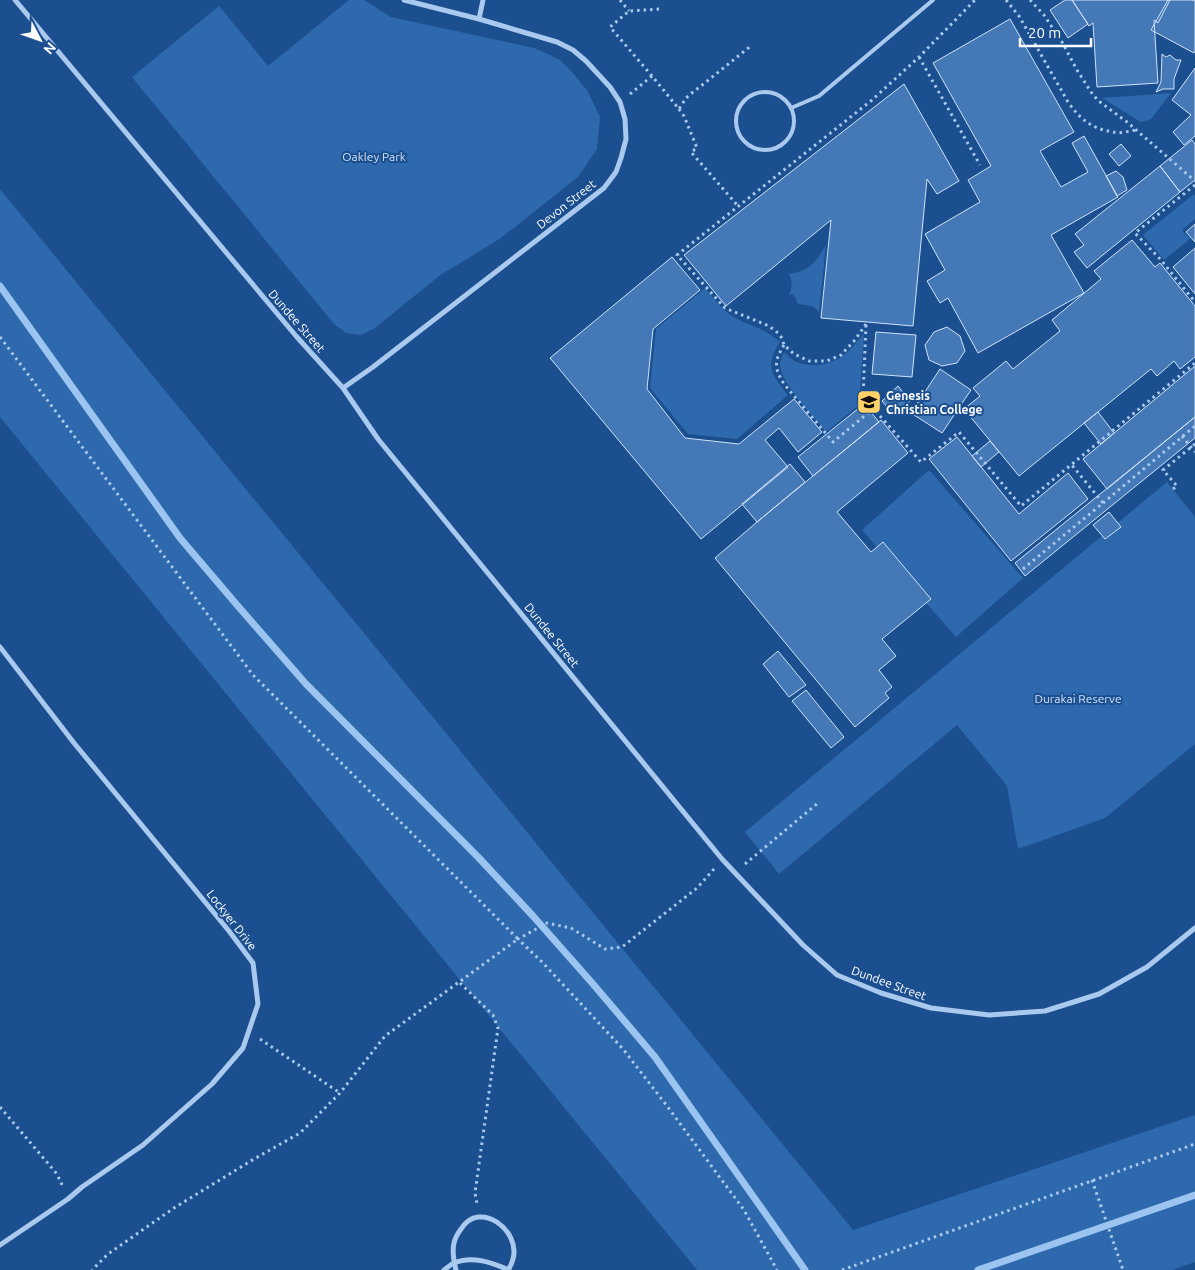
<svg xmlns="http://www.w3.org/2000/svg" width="1195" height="1270" font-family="Ubuntu,sans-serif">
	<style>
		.green { fill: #2e69ad }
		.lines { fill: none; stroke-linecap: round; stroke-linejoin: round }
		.stream { stroke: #9cc4f0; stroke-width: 7 }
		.building { fill: #4478b7; stroke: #cfe3fa }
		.path { stroke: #a9c9ee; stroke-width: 3; stroke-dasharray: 2.5 4; stroke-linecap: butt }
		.lane { stroke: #a9c9ee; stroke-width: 4 }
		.street { stroke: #a9c9ee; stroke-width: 5 }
		.labels { text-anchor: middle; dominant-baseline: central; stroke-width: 4; stroke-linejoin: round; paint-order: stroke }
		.park-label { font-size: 12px; fill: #cfe3fa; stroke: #1b4f8f }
		.street-label { font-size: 12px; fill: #fff; stroke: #1b4f8f }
		.poi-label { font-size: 12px; font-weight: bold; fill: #fff; stroke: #1b4f8f; text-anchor: start }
	</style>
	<rect width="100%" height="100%" fill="#1b4f8f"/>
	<!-- green -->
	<path class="green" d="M349 0H364L391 17 534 48 546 53 560 60 572 72 587 90 600 117 597 149 578 177 501 238 439 276 375 328 361 335 346 333 334 324 132 77 219 6 268 66Z
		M1171 93 1151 119 1141 122 1102 98Z
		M0 189 853 1230 1195 1115V1262L1172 1270H697L0 417Z
		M1194 194 1195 196V219L1182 230 1190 239 1164 260 1143 235Z
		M826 245 819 313C812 302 806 307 797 303 797 298 795 297 792 294L789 295C792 288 793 282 789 274 810 271 816 262 826 245Z
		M705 288C713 297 720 307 729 314 747 326 764 327 780 342 764 366 772 375 788 395L737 439 688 434 650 388 656 329Z
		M864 333 859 405 826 432C814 417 787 389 781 371 779 365 781 358 784 352 788 355 792 360 796 362 801 364 807 365 812 365 838 366 850 351 864 333Z
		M929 470 1023 578 956 637 862 530Z
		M1167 482 1195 517V744L1105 818 1018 849 1007 786 957 725 779 874 745 832Z"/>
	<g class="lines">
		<!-- stream -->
		<path class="stream" d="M0 286 180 538 237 605 306 684 479 858 533 916 593 984 655 1057 805 1270
			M978 1270 1195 1195"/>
	</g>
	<!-- building -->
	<path class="building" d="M1065 0H1072L1088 24 1068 38 1050 10Z
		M1072 0H1170L1158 23 1154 20 1158 83 1097 87 1093 23 1089 26Z
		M1168 0H1192L1195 1V51L1194 53 1151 30Z
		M1010 19 1074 132 1040 151 1061 187 1088 172 1072 143 1084 136 1118 197 1051 235 1084 293 978 353 948 298 940 303 927 281 945 270 925 234 980 202 968 180 991 166 933 63Z
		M1162 54 1166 57 1170 55 1176 60H1181L1174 79V89H1163L1156 92 1161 82Z
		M1195 68V136L1184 145 1173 132 1191 115 1172 100Z
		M904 84 959 181 937 194 927 179 913 326 821 318 831 220 726 306 684 255Z
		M1192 140 1195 144V180L1180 192 1160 166Z
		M1121 144 1131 156 1119 166 1109 154Z
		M1160 166 1180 192 1087 268 1074 252 1084 245 1075 234Z
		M1116 171 1123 177 1127 190 1117 196 1106 176Z
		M1195 224V242L1186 232Z
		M1132 240 1155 267 1160 263 1195 306V357L1180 369 1174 361 1157 376 1151 369 1019 476 964 409 980 396 973 388 1006 361 1013 369 1060 331 1052 320 1101 279 1094 271Z
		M1195 248V294L1173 267Z
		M672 257 700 290 653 329 647 389 685 438 739 444 794 399 822 432 798 452 779 428 765 440 788 467 701 539 550 358Z
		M947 327 960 336 965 351 957 363 942 366 929 360 925 345 934 332Z
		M876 332 916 335 912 377 872 374Z
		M1195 366V417L1107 489 1083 459Z
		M940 369 971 390 942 433 911 413Z
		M898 386 910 401 894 415 882 401Z
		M864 404 879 422 813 476 798 457Z
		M1098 412 1114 433 1101 444 1084 423Z
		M1195 417V438L1025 576 1015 563Z
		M881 420 908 453 837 512 871 552 883 542 931 599 882 639 896 656 879 670 892 687 885 693 889 698 855 727 715 558 757 522Z
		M957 437 1019 514 1068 473 1088 499 1011 561 929 459Z
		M990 441 999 452 981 467 972 456Z
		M790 464 805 482 757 522 742 504Z
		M1109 512 1121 527 1105 539 1093 525Z
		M778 651 806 685 789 697 763 664Z
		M806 690 844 737 831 748 792 701Z"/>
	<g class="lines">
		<!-- path -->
		<path class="path" d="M620 0 629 11
			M1006 0 1019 16 1068 102C1080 119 1092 129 1113 132 1120 134 1129 131 1136 130
			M1030 0 1044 15 1062 42 1077 70 1093 95 1100 102 1127 122 1195 181
			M919 57 980 165
			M652 76 610 27 629 11 660 9
			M630 94 652 76 679 109 686 98 693 92 706 82 752 45
			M679 109 684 116 697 148 691 152 738 206
			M1195 185 1135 233 1161 260 1195 302
			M866 324 855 340 841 355 827 361H809L794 354 784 345 782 338 778 333 769 326 725 308 677 255 872 100 919 57 975 0
			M866 325 863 397 921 462 959 432 1021 506 1195 363
			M0 337 253 675 518 939 385 1036 340 1093 300 1133 254 1159 174 1208 108 1254 92 1270
			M784 345C774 361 774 368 784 384L833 442 873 409
			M1182 436 1195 452
			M1173 489 1177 486 1163 470 1195 444
			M1103 503 1195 426
			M1023 569 1103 503 1071 464
			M745 864 818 803
			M714 869 697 888 622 947 605 949 571 928 547 923 518 939 542 962 623 1049 667 1106 744 1210 777 1270
			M460 983 493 1015 498 1028 475 1193 477 1204
			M260 1039 340 1093
			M0 1107 57 1174 63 1187
			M1092 1180 1123 1270
			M842 1270 1195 1144"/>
		<!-- lane -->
		<path class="lane" d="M736 121a29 29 0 1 1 58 0a29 29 0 1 1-58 0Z
			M791 108 819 96 933 0"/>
		<!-- street -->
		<path class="street" d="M15 0 296 336 343 388 378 439 722 859 803 945 837 975 881 993 931 1008 989 1015 1045 1011 1099 994 1147 967 1195 928
			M479 19 483 0
			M343 388 373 367 604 188 616 172 621 158 626 139 625 119 620 102 610 87 586 61 573 50 557 42 479 19 404 0
			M0 647 74 743 229 931 253 963 258 1004 243 1048 212 1084 143 1145 82 1187 68 1199 0 1245
			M444 1270C447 1268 451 1264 454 1263 472 1255 493 1263 509 1270
			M456 1270C454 1262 452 1251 454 1243 455 1238 458 1233 461 1229 480 1199 521 1231 513 1259 512 1263 510 1267 508 1270"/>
	</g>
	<!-- icons -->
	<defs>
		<symbol id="school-square" viewBox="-11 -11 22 22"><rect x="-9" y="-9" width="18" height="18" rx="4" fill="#ffd166" stroke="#1b4f8f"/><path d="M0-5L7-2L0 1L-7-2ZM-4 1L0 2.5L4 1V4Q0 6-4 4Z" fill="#111"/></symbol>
	</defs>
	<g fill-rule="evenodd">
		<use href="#school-square" x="855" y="388" width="28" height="28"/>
	</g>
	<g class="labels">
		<!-- park labels -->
		<g class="park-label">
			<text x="374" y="156">Oakley Park</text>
			<text x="1078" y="698">Durakai Reserve</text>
		</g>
		<!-- street labels -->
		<g class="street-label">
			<text transform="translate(566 204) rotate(-38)">Devon Street</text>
			<text transform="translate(297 321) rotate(49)">Dundee Street</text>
			<text transform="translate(552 635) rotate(51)">Dundee Street</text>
			<text transform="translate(232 920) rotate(52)">Lockyer Drive</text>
			<text transform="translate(889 983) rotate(20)">Dundee Street</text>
		</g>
		<!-- poi labels -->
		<g class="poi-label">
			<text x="886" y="395">Genesis<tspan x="886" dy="14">Christian College</tspan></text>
		</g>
	</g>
	<!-- north arrow -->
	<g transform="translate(40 40) rotate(131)" stroke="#1b4f8f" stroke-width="4" paint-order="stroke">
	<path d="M0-4L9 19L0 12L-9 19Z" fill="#ffffff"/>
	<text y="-8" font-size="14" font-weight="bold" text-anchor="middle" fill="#ffffff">N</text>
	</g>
	<!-- scale -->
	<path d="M1020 38v8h71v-8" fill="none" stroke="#ffffff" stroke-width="2.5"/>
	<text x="1028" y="38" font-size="15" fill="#ffffff" stroke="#1b4f8f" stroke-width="4" paint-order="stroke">20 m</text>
</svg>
